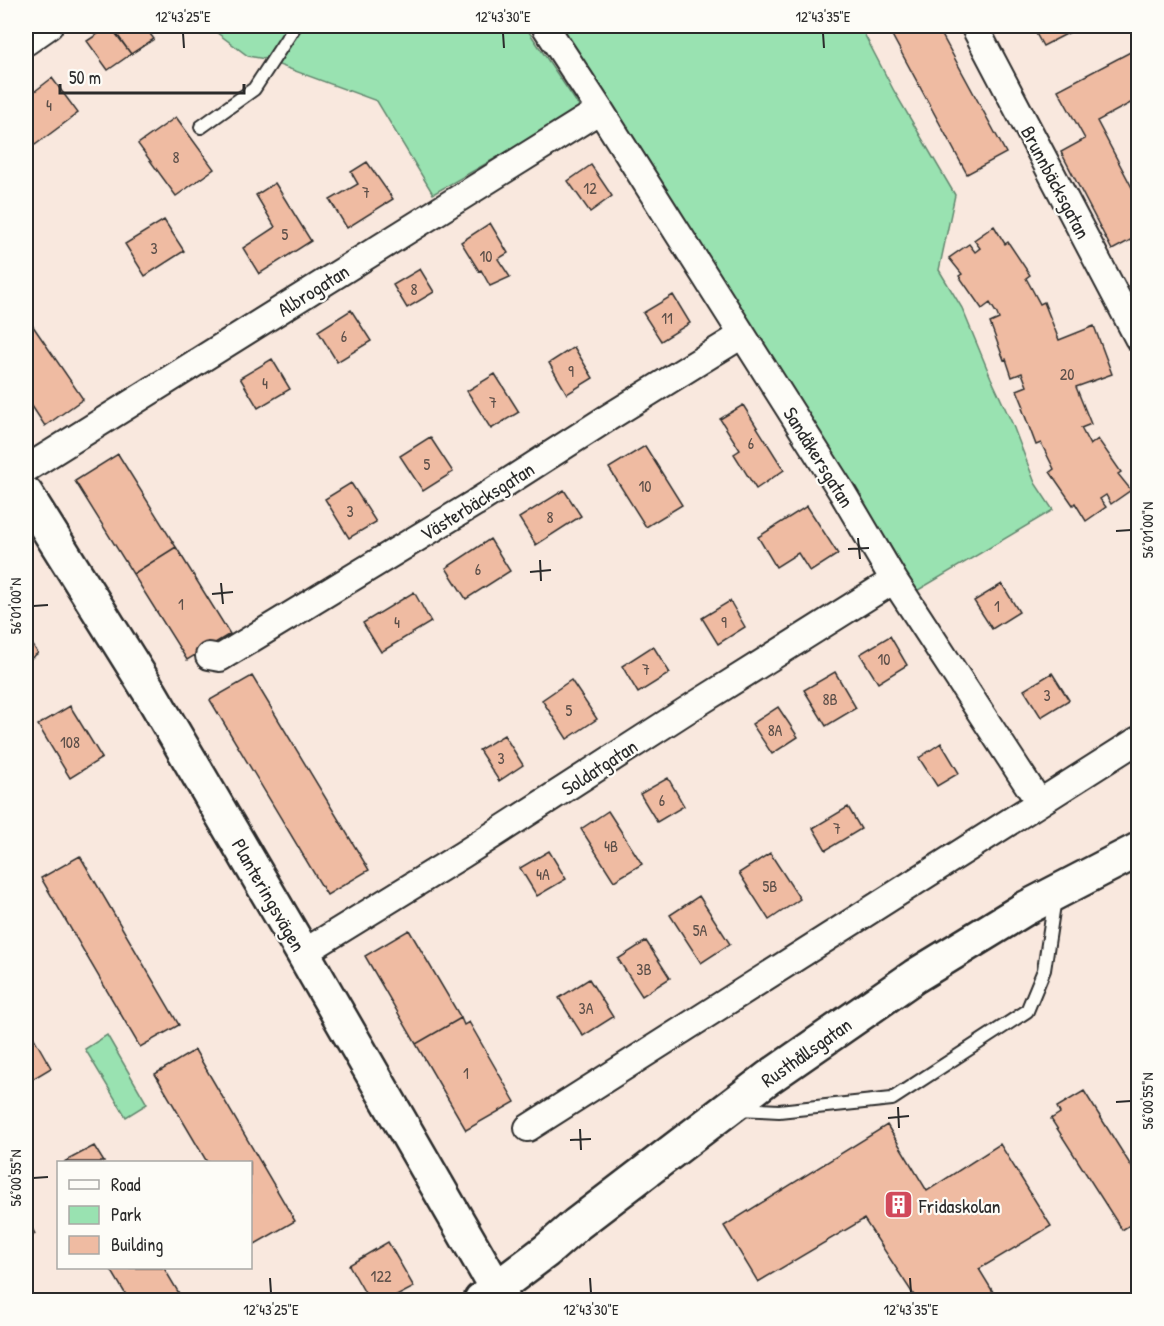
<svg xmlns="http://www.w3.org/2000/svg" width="1164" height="1326" font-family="'Patrick Hand',sans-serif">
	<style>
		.green { fill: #99e2b1; stroke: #62866e; stroke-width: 1.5 }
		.building { fill: #efbba2; stroke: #2b2b2b; stroke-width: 1.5 }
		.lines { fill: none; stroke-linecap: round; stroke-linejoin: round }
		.lane-casing { stroke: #2b2b2b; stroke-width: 16 }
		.street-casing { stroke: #2b2b2b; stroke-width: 30 }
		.secondary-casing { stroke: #2b2b2b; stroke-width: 38 }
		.lane { stroke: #fdfcf7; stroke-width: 12 }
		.street { stroke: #fdfcf7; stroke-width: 26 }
		.secondary { stroke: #fdfcf7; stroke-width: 33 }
		.ticks { fill: none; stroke: #2b2b2b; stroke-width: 2 }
		.labels { text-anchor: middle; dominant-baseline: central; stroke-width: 4.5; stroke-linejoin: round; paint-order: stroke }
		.number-label { font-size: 16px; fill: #5c4f49 }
		.street-label { font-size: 20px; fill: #2b2b2b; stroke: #fdfcf7 }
		.poi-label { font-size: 20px; fill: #2b2b2b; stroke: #fdfcf7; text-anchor: start }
		.neatline { fill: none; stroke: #2b2b2b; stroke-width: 2 }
		.ticks-label { font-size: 15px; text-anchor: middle; fill: #2b2b2b }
	</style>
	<rect width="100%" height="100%" fill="#f9e8de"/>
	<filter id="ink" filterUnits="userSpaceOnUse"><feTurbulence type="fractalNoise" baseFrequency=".0167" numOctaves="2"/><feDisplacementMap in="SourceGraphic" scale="12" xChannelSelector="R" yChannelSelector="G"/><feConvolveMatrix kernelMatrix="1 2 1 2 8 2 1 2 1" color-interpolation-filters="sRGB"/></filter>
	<g filter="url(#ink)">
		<!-- green -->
		<path class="green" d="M208 26H288L265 59 248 56Z
			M302 26H525L581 109 433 194 377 101 276 64Z
			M556 26H860L894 91 955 195 939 270 962 308 991 378 1012 423 1035 483 1053 510 915 592Z
			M107 1035 147 1104 126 1117 85 1049Z"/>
		<!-- building -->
		<path class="building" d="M110 26 131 54 108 70 87 41Z
			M111 26H144L154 39 131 54Z
			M887 26H937L1006 153 967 174Z
			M1037 26H1082L1043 46 1033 28Z
			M1138 48V99L1097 121 1138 199V236L1112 250 1061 152 1085 139 1058 90Z
			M52 78 78 113 35 145 26 132V98Z
			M176 117 214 169 176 196 138 144Z
			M367 162 393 199 347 228 330 200 358 184 351 172Z
			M591 165 612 196 590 212 568 181Z
			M275 183 311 241 259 274 243 248 275 227 256 195Z
			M164 220 184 251 145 276 125 244Z
			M490 223 508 253 498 259 510 277 490 286 481 270 479 271 461 242Z
			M994 226 1005 244 1008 242 1030 275 1026 278 1040 304 1044 302 1059 340 1094 326 1112 374 1076 387 1091 424 1081 428 1090 445 1098 439 1121 472 1118 474 1131 490 1111 504 1106 495 1100 499 1106 507 1086 521 1075 503 1073 505 1050 472 1054 469 1041 443 1036 445 1022 408 1024 407 1017 390 1027 386 1022 373 1012 377 1006 359 1004 360 990 323 999 319 997 314 990 303 982 309 959 276 962 274 949 258 969 244 975 252 980 248 974 240Z
			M420 269 434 292 407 308 393 285Z
			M673 295 690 323 661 341 643 313Z
			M351 310 371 341 337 362 318 331Z
			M26 316 83 399 45 426 26 397Z
			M574 347 593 378 567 394 549 363Z
			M272 359 290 389 258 408 240 378Z
			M495 374 519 412 491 429 467 391Z
			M743 405 784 470 756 489 734 454 740 450 720 419Z
			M430 437 453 472 423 491 400 456Z
			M645 446 682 505 646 527 609 468Z
			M118 454 176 547 133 574 75 481Z
			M351 483 376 522 349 538 325 499Z
			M564 490 581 516 536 545 519 518Z
			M807 506 838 554 810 572 798 553 776 567 758 537Z
			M490 539 510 571 466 599 446 568Z
			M176 547 230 634 187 660 133 574Z
			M1002 584 1019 612 992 629 974 601Z
			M414 592 431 622 381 652 363 623Z
			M730 601 745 627 718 644 702 618Z
			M26 635 38 653 26 662Z
			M890 636 907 665 878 683 860 654Z
			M653 646 670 673 638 693 622 666Z
			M835 672 856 708 826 726 804 690Z
			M1052 673 1069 700 1041 717 1024 690Z
			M252 676 369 870 327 895 210 700Z
			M571 680 597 719 567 739 542 700Z
			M70 706 102 758 70 778 38 725Z
			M778 707 798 737 772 754 752 724Z
			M504 735 523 765 499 781 479 750Z
			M941 743 959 773 937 786 919 758Z
			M668 778 684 806 657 822 640 794Z
			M848 807 861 829 826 850 813 828Z
			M608 811 642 864 614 881 581 829Z
			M549 851 566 879 537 896 520 868Z
			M770 853 800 899 769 920 739 873Z
			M80 856 179 1025 140 1047 41 878Z
			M699 896 730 944 701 963 670 915Z
			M409 930 461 1018 416 1044 365 956Z
			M646 941 670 978 642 996 618 959Z
			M589 979 613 1017 583 1036 559 998Z
			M461 1018 464 1025 469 1022 515 1102 466 1130 416 1044Z
			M26 1024 51 1068 26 1083Z
			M195 1050 295 1221 255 1244 250 1237V1162H207L155 1074Z
			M1084 1091 1138 1177V1220L1122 1230 1051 1119 1060 1113 1057 1107Z
			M887 1125 927 1191 1000 1144 1051 1226 979 1269 998 1300H917L864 1219 758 1282 724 1226Z
			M94 1146 104 1162H64Z
			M26 1217 35 1234 26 1240Z
			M388 1242 414 1287 389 1300H369L349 1265Z
			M110 1268H164L183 1300H129Z"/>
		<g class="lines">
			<defs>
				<path id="lane" d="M201 127 254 89 295 26
					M738 1109 779 1111 892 1099 1027 1011 1044 970 1055 898"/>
				<path id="street" d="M545 26 600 110 842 492 894 580 1039 802
					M974 26 1138 338
					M26 42 49 26
					M26 469 600 110
					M209 656 220 658 475 503 606 419 742 335
					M303 953 462 855 687 710 894 580
					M528 1128 1138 740"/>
				<path id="secondary" d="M26 494 151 694 303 953 503 1300
					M481 1300 546 1251 577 1224 768 1078 915 976 1026 908 1138 850"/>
			</defs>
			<!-- lane casing -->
			<use href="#lane" class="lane-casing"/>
			<!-- street casing -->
			<use href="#street" class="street-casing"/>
			<!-- secondary casing -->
			<use href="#secondary" class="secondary-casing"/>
			<!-- lane -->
			<use href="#lane" class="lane"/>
			<!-- street -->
			<use href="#street" class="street"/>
			<!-- secondary -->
			<use href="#secondary" class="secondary"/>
		</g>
	</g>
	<!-- ticks -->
	<path class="ticks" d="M183 33 184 48M503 33 504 48M823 33 824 48M1116 531 1131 530M858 538 860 559M848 549 869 548M540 560 541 581M530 572 551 570M221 583 223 604M212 594 233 592M33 606 48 605M1116 1102 1131 1101M898 1107 899 1128M888 1118 909 1116M580 1129 581 1150M570 1140 591 1139M33 1178 48 1177M270 1278 271 1293M590 1278 591 1293M910 1278 911 1293"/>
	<!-- icons -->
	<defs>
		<symbol id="building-square" viewBox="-11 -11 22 22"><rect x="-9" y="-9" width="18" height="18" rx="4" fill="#d1495b" stroke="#fdfcf7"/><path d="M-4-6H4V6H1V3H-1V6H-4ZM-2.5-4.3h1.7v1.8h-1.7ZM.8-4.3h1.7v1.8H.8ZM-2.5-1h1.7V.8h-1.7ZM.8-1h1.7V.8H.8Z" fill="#fff"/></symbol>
	</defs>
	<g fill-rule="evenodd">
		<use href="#building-square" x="882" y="1188" width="33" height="33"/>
	</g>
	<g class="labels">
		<!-- number labels -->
		<g class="number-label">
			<text x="49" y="105">4</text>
			<text x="176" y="157">8</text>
			<text x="590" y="188">12</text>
			<text x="366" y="192">7</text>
			<text x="285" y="234">5</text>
			<text x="154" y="248">3</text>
			<text x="486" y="256">10</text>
			<text x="414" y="289">8</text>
			<text x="667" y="318">11</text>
			<text x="344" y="336">6</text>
			<text x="571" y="371">9</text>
			<text x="1067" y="374">20</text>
			<text x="265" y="383">4</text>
			<text x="493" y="402">7</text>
			<text x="751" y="443">6</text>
			<text x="427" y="464">5</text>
			<text x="645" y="486">10</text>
			<text x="350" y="511">3</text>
			<text x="550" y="517">8</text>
			<text x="478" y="569">6</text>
			<text x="181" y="604">1</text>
			<text x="997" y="606">1</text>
			<text x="397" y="622">4</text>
			<text x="724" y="622">9</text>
			<text x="884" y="659">10</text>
			<text x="646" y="669">7</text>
			<text x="1047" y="695">3</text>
			<text x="830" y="699">8B</text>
			<text x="569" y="710">5</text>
			<text x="775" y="730">8A</text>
			<text x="70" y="742">108</text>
			<text x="501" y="758">3</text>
			<text x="662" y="800">6</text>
			<text x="837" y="828">7</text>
			<text x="611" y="846">4B</text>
			<text x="543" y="874">4A</text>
			<text x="770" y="886">5B</text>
			<text x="700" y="930">5A</text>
			<text x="644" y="969">3B</text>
			<text x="586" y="1008">3A</text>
			<text x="466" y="1073">1</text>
			<text x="381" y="1276">122</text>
		</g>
		<!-- street labels -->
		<g class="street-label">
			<text transform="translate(1056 182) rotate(62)">Brunnbäcksgatan</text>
			<text transform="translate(313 290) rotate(-32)">Albrogatan</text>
			<text transform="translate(819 457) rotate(58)">Sandåkersgatan</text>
			<text transform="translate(477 501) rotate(-32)">Västerbäcksgatan</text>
			<text transform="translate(599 767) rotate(-33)">Soldatgatan</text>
			<text transform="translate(269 895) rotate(60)">Planteringsvägen</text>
			<text transform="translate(806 1052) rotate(-35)">Rusthållsgatan</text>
		</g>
		<!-- poi labels -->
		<g class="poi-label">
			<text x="919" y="1205">Fridaskolan</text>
		</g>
	</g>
	<!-- margin -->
	<rect width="1164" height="1326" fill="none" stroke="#fdfcf7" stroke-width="66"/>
	<!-- legend -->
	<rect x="57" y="1161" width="195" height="108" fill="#fdfcf7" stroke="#a9a8a5" stroke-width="1.5"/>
	<rect x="69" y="1180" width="30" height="9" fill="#fdfcf7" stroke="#a9a8a5" stroke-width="1.5"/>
	<text x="111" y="1191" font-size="18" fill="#2b2b2b">Road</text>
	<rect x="69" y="1206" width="30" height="18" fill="#99e2b1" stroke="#a9a8a5" stroke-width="1.5"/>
	<text x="111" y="1221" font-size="18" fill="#2b2b2b">Park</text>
	<rect x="69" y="1236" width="30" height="18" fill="#efbba2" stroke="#a9a8a5" stroke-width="1.5"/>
	<text x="111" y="1251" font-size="18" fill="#2b2b2b">Building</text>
	<!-- scale -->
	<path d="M60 84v9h184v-9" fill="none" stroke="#2b2b2b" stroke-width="3"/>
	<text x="69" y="84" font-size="18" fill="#2b2b2b" stroke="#fdfcf7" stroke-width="4.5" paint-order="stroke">50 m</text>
	<rect x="33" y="33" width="1098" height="1260" class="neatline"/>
	<g class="ticks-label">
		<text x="183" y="22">12°43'25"E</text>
		<text x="503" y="22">12°43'30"E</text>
		<text x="823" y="22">12°43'35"E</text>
		<text transform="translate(1148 530) rotate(-90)" y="5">56°01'00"N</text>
		<text transform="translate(16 606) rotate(-90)" y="5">56°01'00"N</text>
		<text transform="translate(1148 1101) rotate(-90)" y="5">56°00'55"N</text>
		<text transform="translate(16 1178) rotate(-90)" y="5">56°00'55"N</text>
		<text x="271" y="1315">12°43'25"E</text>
		<text x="591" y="1315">12°43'30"E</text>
		<text x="911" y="1315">12°43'35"E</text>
	</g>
</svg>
